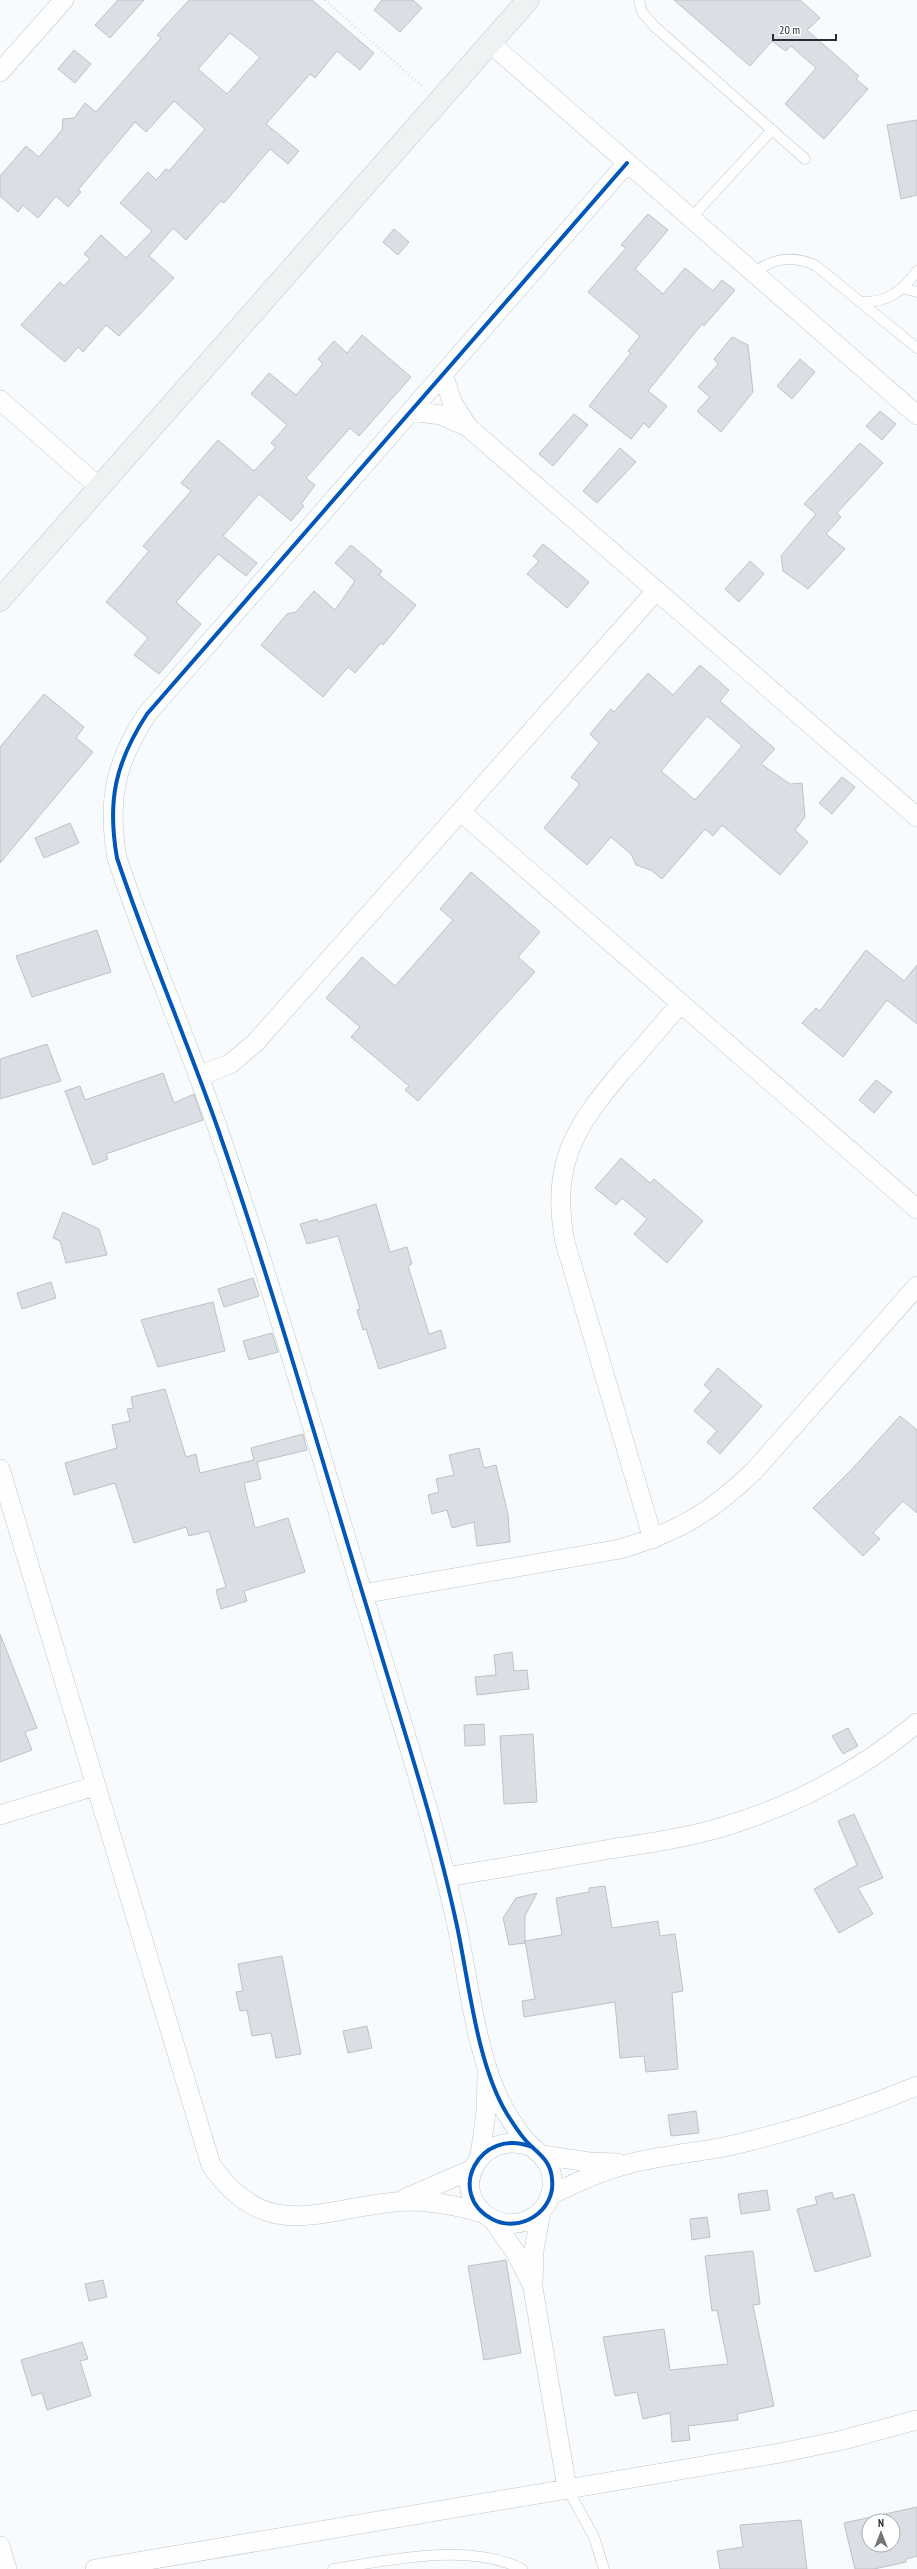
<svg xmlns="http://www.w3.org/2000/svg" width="917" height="2569" font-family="'PT Sans Narrow',sans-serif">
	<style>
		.building { fill: #dadee5; stroke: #bec1c6; fill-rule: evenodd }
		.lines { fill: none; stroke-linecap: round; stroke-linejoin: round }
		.lane-casing { stroke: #c1c6c9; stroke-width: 11 }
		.street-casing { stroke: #c1c6c9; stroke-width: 20 }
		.secondary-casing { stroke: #c1c6c9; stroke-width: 23 }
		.path { stroke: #dcddde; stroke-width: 2.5; stroke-dasharray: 1 3; stroke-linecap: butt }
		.lane { stroke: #fefeff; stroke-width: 10 }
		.street { stroke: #fefeff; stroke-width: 19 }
		.secondary { stroke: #eef2f2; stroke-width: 22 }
		.cycleway-casing { stroke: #fff; stroke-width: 6 }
		.cycleway { stroke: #0057b8; stroke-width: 4 }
	</style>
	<rect width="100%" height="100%" fill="#f8fbfd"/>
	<!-- building -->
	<path class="building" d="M118 0H144L110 38 95 25Z
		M189 0H312L374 53 360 70 337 51 315 78 310 74 266 124 299 151 288 164 270 149 224 203 221 201 186 240 173 228 149 256 174 278 119 336 106 325 83 352 78 347 65 362 21 325 60 282 64 286 90 259 84 254 101 235 126 258 152 231 120 203 148 172 156 180 166 169 169 171 205 129 174 101 146 132 135 122 78 190 81 192 68 207 56 196 38 218 23 205 18 212 0 196V176L26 146 39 157 62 130 63 119 74 118 85 103 96 112 161 38 157 35ZM230 33 260 57 227 94 198 69Z
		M382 0H413L422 8 400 32 374 10Z
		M674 0H800L820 18 807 30 859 76 856 79 868 89 824 139 785 104 816 68 791 46 786 51 772 41 750 66Z
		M74 50 91 64 75 83 58 69Z
		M917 120V195L901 199 887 125Z
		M648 214 668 230 635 269 663 294 685 268 713 291 722 280 735 290 704 326 702 324 648 391 667 406 649 428 644 423 631 439 589 406 631 353 628 351 640 336 588 292 626 248 621 245Z
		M394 229 409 242 398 255 383 242Z
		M362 335 411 377 359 436 350 428 306 478 315 485 301 504 304 506 291 521 259 494 223 536 257 563 246 576 218 554 176 602 201 624 159 674 134 655 148 638 106 602 149 551 143 546 191 491 181 483 218 440 254 471 276 447 271 443 287 425 251 394 269 373 296 395 323 364 318 359 334 341 347 353Z
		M732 337 748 345 753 392 721 432 697 411 710 397 698 387 718 364 714 359Z
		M800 359 815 372 792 399 777 386Z
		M880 411 896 424 882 440 866 426Z
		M574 414 588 425 553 466 539 454Z
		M860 443 883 463 837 513 841 517 826 534 845 549 808 589 783 571 781 556 816 514 804 504Z
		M620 448 636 462 597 503 583 491Z
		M543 544 589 582 567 608 527 574 539 561 533 556Z
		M351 545 382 571 379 575 416 605 383 645 381 643 355 673 348 667 323 697 261 645 287 614 296 612 314 591 335 610 355 581 335 563Z
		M750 561 764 574 739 602 725 589Z
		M700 665 729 690 720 701 775 749 761 764 790 784 802 783 805 817 795 830 808 842 780 875 722 825 713 836 705 829 662 879 651 870 636 865 631 854 611 837 587 865 544 828 580 784 571 777 599 743 590 734 611 709 614 712 648 673 673 695ZM707 716 742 746 695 800 661 771Z
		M44 694 84 727 76 738 93 752 0 863V747Z
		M842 777 855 787 832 814 819 803Z
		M70 823 79 843 44 858 35 838Z
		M471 872 540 932 518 957 535 972 418 1101 405 1090 409 1086 351 1037 360 1027 326 998 362 957 395 986 453 920 440 909Z
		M97 930 111 972 32 997 16 956Z
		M866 950 904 981 917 965V1024L887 1000 843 1057 802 1023 816 1008 820 1011Z
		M47 1044 61 1081 0 1099V1059Z
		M163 1073 174 1103 194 1094 203 1120 106 1154 108 1159 93 1165 65 1091 80 1086 85 1100Z
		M876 1080 892 1092 874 1113 859 1100Z
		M621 1158 650 1183 654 1179 703 1221 667 1263 634 1234 647 1219 622 1198 616 1205 595 1188Z
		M376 1204 390 1252 407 1247 412 1264 408 1266 429 1334 441 1330 446 1348 379 1369 366 1329 363 1330 357 1310 360 1309 338 1236 307 1244 300 1224 317 1219 318 1222Z
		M63 1212 99 1229 107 1255 66 1263 60 1241 53 1238Z
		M253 1278 259 1296 224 1307 218 1289Z
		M51 1282 56 1298 22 1309 17 1293Z
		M213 1302 225 1351 158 1367 141 1320Z
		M272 1333 278 1352 249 1360 243 1341Z
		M718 1368 762 1406 720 1454 707 1442 717 1431 694 1411 711 1391 704 1385Z
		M165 1389 186 1457 196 1454 200 1473 254 1460 251 1448 303 1434 307 1450 257 1462 261 1479 244 1483 255 1528 288 1518 305 1572 244 1591 247 1601 221 1609 216 1590 226 1587 209 1531 189 1536 186 1527 134 1543 115 1483 74 1495 65 1463 117 1448 112 1425 130 1421 127 1409 133 1408 131 1397Z
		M900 1416 917 1430V1513L903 1501 873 1533 880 1539 863 1556 813 1508 854 1467Z
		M479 1448 484 1468 496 1465 508 1514 510 1542 477 1546 474 1522 452 1528 447 1510 432 1514 428 1495 439 1492 436 1479 454 1475 449 1455Z
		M0 1634 37 1728 25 1732 32 1750 0 1762Z
		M512 1652 514 1671 527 1670 529 1689 477 1695 475 1677 496 1675 494 1655Z
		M484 1724 485 1745 465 1746 464 1725Z
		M848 1728 858 1746 843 1754 832 1736Z
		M533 1734 537 1802 504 1804 500 1736Z
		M854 1814 883 1878 858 1888 873 1914 839 1933 814 1889 857 1865 838 1821Z
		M605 1886 612 1928 658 1921 660 1936 675 1934 683 1991 672 1993 678 2069 646 2072 644 2056 620 2058 615 2002 524 2017 522 2001 535 1999 525 1941 562 1935 556 1898 589 1892V1888Z
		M537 1893 525 1916V1943L509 1945 503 1918 516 1898Z
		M282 1956 301 2054 276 2058 271 2033 252 2036 247 2010 240 2011 236 1992 243 1991 238 1964Z
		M367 2026 372 2048 348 2053 343 2031Z
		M696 2111 699 2133 671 2136 668 2115Z
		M767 2190 770 2210 741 2214 738 2194Z
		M832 2192 834 2199 854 2194 871 2256 815 2272 797 2209 817 2204 815 2197Z
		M707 2217 710 2237 692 2240 690 2219Z
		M753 2251 760 2304 753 2305 774 2406 737 2414 738 2420 688 2426 690 2440 672 2442 670 2413 643 2419 637 2392 615 2396 603 2337 664 2329 670 2370 728 2364 717 2310 712 2311 705 2256Z
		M506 2260 521 2353 484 2360 468 2266Z
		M103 2280 107 2297 89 2301 85 2284Z
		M82 2342 88 2359 80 2361 91 2396 47 2410 42 2393 32 2396 21 2360Z
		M917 2507V2556L906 2559V2562L874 2569H855L844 2523ZM869 2521H893V2545H869Z
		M801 2520 807 2569H720L717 2551 743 2547 740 2525Z"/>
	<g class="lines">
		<defs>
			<path id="lane" d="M639 0 642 12 654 26 805 159
				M691 218 772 130
				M754 273C773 258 792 255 815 265L917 348
				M903 288 917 292
				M861 302C888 303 902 291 917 271
				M567 2488 594 2537 604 2569
				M333 2569C389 2560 469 2542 522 2569"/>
			<path id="street" d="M490 43 917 415
				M0 72 64 0
				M443 374 452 402 468 427
				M0 400 99 487
				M411 411 441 415 468 427 917 817
				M461 812 917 1209
				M198 1076 230 1064 255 1043 656 591
				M0 1469 211 2165C269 2249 327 2204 409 2201 434 2201 458 2206 483 2213
				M653 1539 565 1242C550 1165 574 1128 622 1071 642 1049 661 1026 680 1004
				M362 1594 620 1549C678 1532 710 1513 754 1471L917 1286
				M0 1815 95 1786
				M446 1877C500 1868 555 1859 610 1849 651 1843 692 1837 732 1824 799 1803 863 1768 917 1723
				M532 2147C479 2126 445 2194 492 2219 520 2234 556 2211 552 2179 551 2163 542 2156 531 2146 521 2137 514 2125 507 2114 477 2065 469 1982 457 1926 435 1823 401 1722 371 1621 321 1458 275 1294 219 1132 187 1040 148 951 117 858 107 801 115 763 147 714L627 163
				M542 2155 589 2162 617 2163
				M480 2156 486 2112 487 2077
				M551 2195C578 2181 607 2169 636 2162 667 2155 698 2152 729 2146 794 2131 855 2112 917 2086
				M406 2198 473 2169
				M541 2212 534 2250 533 2288 567 2488
				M493 2220 516 2253 531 2283
				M0 2546 7 2569
				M95 2569 780 2453 843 2440 917 2420"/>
			<path id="secondary" d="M0 600 528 0"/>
		</defs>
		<!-- lane casing -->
		<use href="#lane" class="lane-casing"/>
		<!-- street casing -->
		<use href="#street" class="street-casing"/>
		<!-- secondary casing -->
		<use href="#secondary" class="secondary-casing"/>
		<!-- path -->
		<path class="path" d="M325 0 424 88"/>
		<!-- lane -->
		<use href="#lane" class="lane"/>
		<!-- street -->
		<use href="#street" class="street"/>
		<!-- secondary -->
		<use href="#secondary" class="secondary"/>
		<defs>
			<path id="cycleway" d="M532 2147C479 2126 445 2194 492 2219 520 2234 556 2211 552 2179 551 2163 542 2156 531 2146 521 2137 514 2125 507 2114 477 2065 469 1982 457 1926 435 1823 401 1722 371 1621 321 1458 275 1294 219 1132 187 1040 148 951 117 858 107 801 115 763 147 714L627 163"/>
		</defs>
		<!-- cycleway casing -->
		<use href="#cycleway" class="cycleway-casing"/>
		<!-- cycleway -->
		<use href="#cycleway" class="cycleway"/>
	</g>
	<!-- north arrow -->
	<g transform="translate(881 2533)"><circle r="19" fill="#ffffff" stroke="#a8abad"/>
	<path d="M0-3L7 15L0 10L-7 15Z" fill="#70767a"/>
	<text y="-6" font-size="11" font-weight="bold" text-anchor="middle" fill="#262e33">N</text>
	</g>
	<!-- scale -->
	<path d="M773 34v6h63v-6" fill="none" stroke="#262e33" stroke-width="2"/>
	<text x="779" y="34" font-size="12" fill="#262e33" stroke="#ffffff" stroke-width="3" paint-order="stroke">20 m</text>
</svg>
